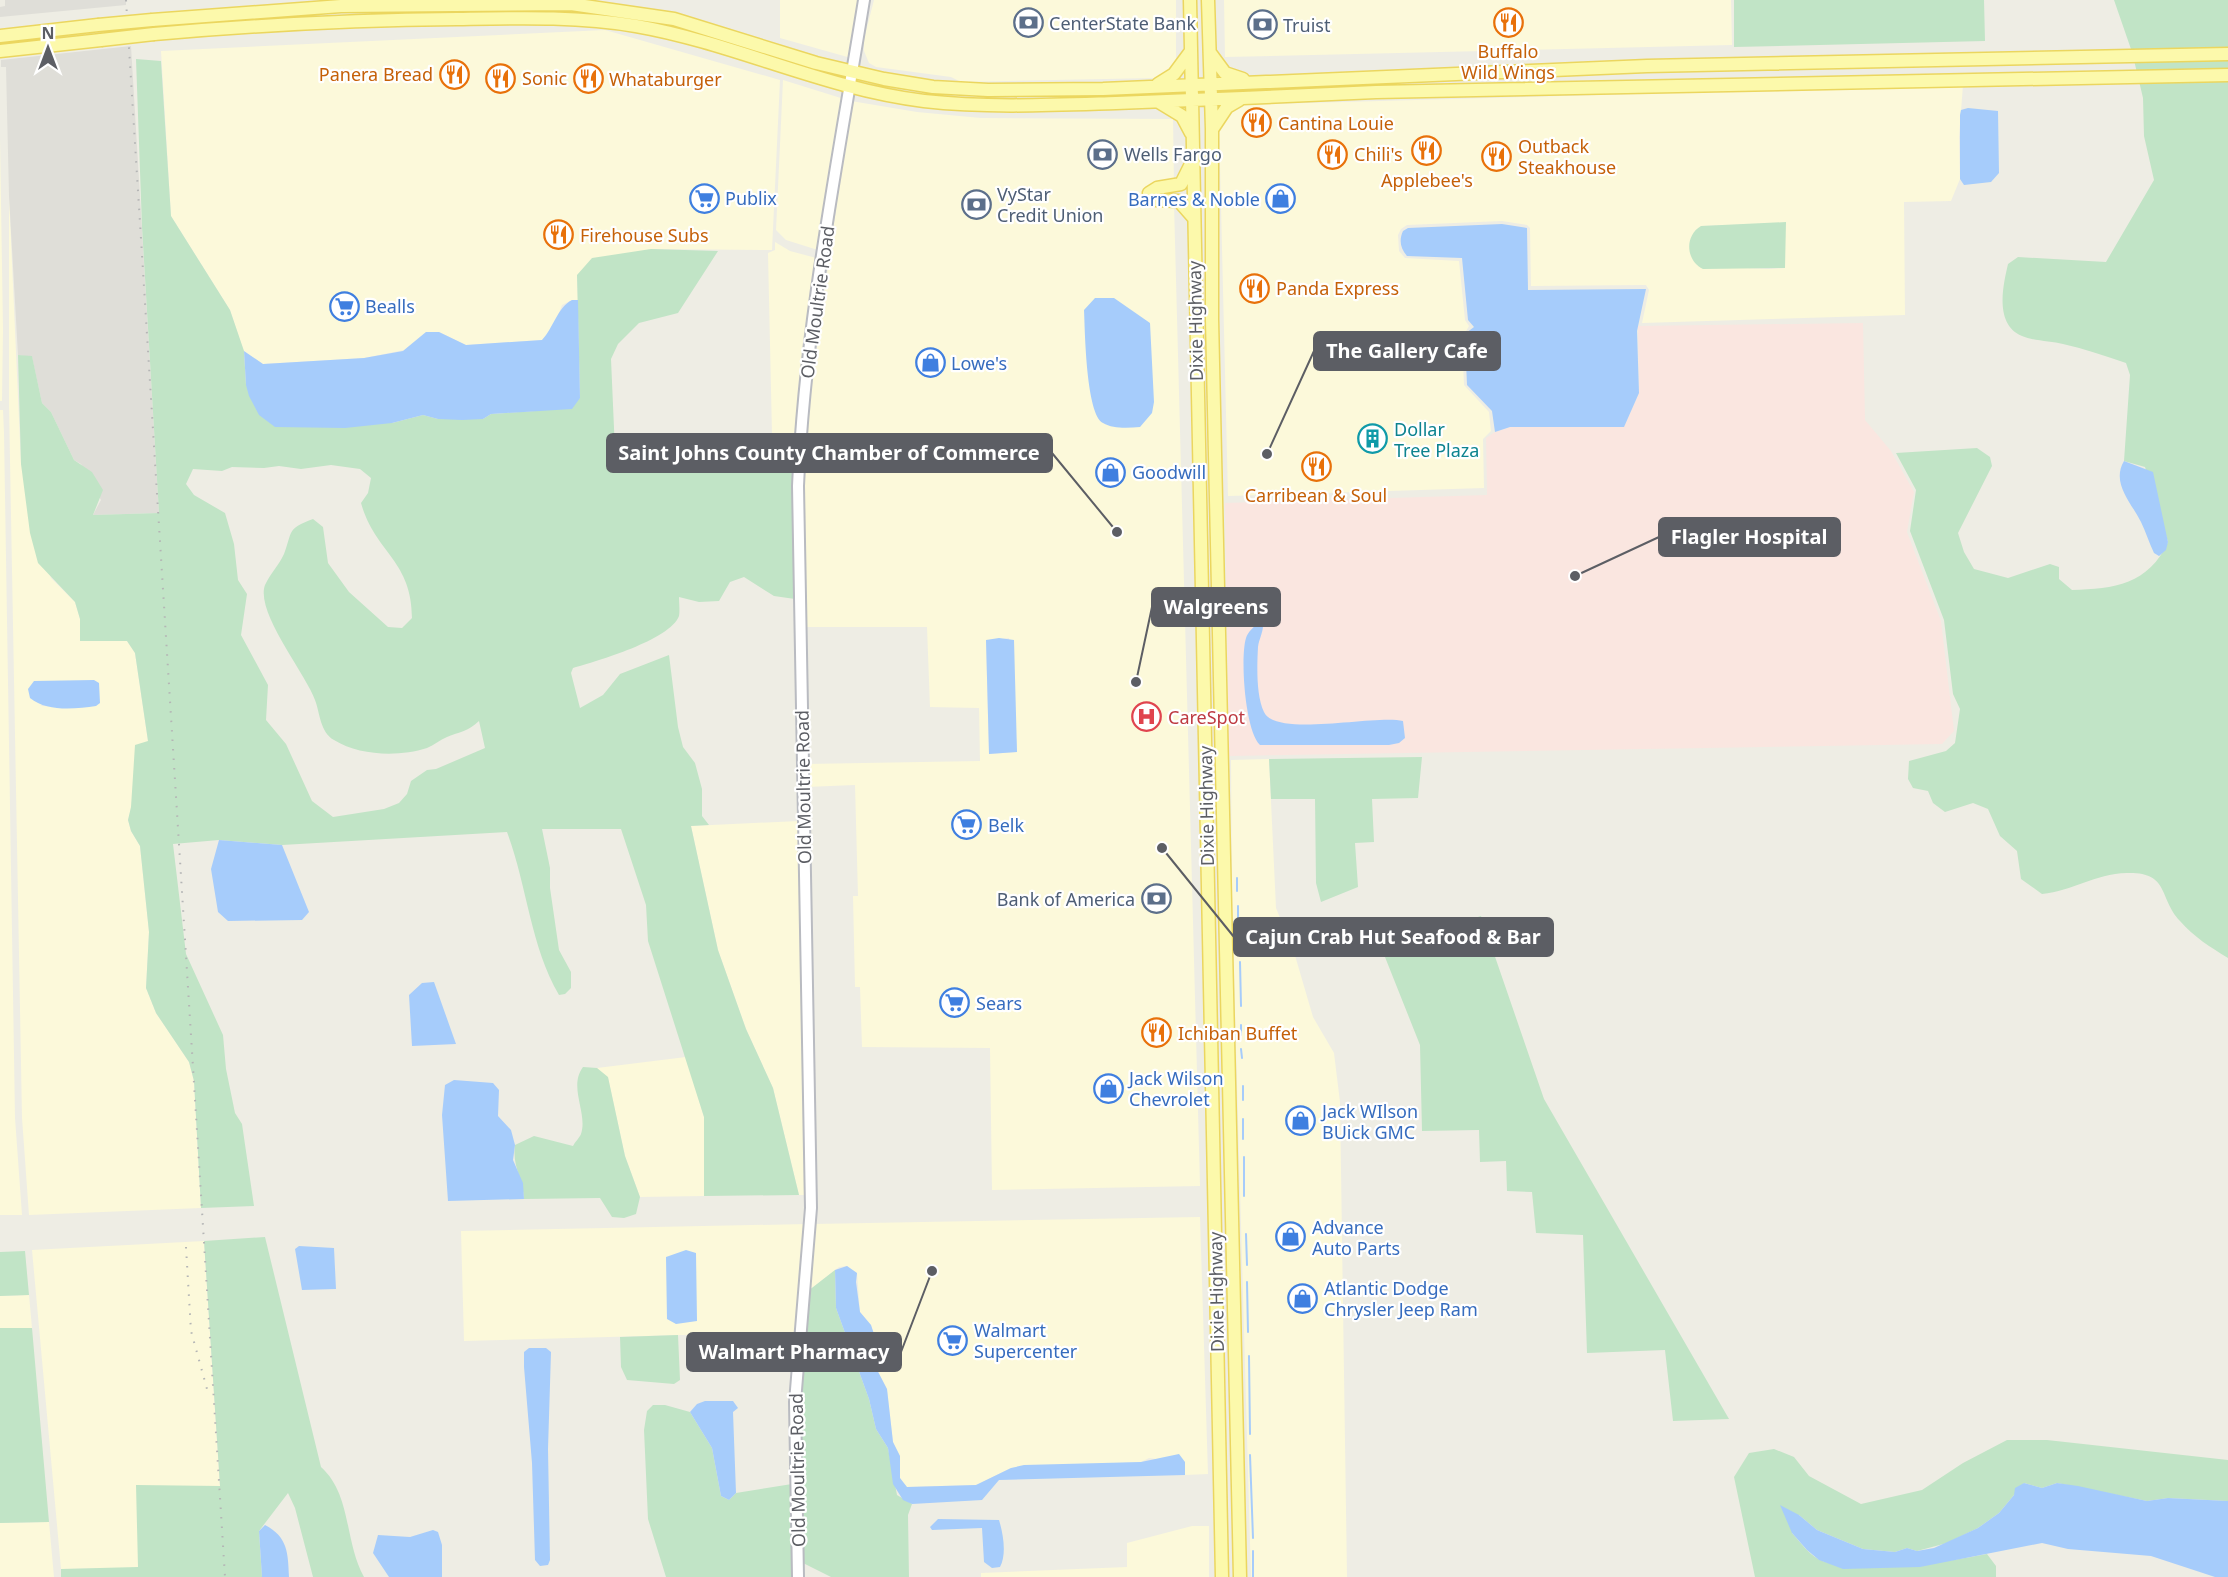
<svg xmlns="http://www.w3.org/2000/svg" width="2228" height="1577" font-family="'Noto Sans',sans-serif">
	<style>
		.commercial { fill: #fcf9da; fill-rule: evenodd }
		.industrial { fill: #dfded8 }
		.medical { fill: #fae6e0 }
		.green { fill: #c1e4c6; fill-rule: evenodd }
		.water { fill: #a6ccfb }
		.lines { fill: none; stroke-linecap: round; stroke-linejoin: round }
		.stream { stroke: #a6ccfb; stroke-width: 2 }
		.secondary-casing { stroke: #b9bbc1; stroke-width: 14 }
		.primary-casing { stroke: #ebd65f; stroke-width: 15 }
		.secondary { stroke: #fff; stroke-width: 10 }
		.primary { stroke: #fcf9ab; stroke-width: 12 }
		.rail { stroke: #b4b5b5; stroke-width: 2; stroke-dasharray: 1.5 8; stroke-linecap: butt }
		.primary-bridge-casing { stroke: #ebd65f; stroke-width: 15; stroke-linecap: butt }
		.primary-bridge { stroke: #fcf9ab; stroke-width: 12 }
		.labels { text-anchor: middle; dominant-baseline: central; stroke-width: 4.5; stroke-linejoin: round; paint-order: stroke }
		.service-label { font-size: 18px; fill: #4e5e75; stroke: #fff; text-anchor: start }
		.food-label { font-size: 18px; fill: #c56008; stroke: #fff; text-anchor: start }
		.shop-label { font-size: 18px; fill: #366cbe; stroke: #fff; text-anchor: start }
		.street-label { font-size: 18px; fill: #5c5e64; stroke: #fff }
		.culture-label { font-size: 18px; fill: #0d838f; stroke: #fff; text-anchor: start }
		.health-label { font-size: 18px; fill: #be3a42; stroke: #fff; text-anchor: start }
		.leader { fill: none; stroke: #5c5e64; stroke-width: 2 }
		.callout-dot { fill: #5c5e64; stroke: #fff; stroke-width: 2 }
		.callout { fill: #5c5e64; stroke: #5c5e64; stroke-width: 2 }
		.callout-label { font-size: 20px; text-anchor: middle; font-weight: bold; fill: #fff }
	</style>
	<rect width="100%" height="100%" fill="#eeede4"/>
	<!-- commercial -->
	<path class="commercial" d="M780 0H860L851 58 780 38Z
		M874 0H1176V62L1171 72 1156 78 961 82 951 77 876 67 869 63 864 51V39Z
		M1224 0H1731L1732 45 1225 57Z
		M605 30 780 80 772 250 651 249 577 275 578 300H572L562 305 553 329 542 340 466 345 439 332H426L404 350 364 358 263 364 244 352 230 310 171 216 161 51Z
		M783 80 844 99 821 251 786 240 776 230Z
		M1963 85 1959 137 1960 179 1951 201 1904 202 1905 315 1642 323 1649 290 1646 285 1531 286 1530 228 1527 225 1502 221 1407 225 1401 229 1398 235 1399 251 1405 258 1459 261 1465 320 1469 326 1462 338 1464 385 1489 412 1491 431 1483 439 1484 488 1228 496 1219 124 1222 118 1238 105ZM1785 223V268L1769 269 1745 268 1701 226Z
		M851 101 917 112 981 118 1173 119 1174 183 1147 190 1174 204 1200 1186 992 1190 990 1048 862 1047 860 987H855L853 896H858L855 785 806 787V764L980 761 979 708 930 707 927 627H803V448ZM1009 638 1017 752 989 754 986 641Z
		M0 138 3 330 2 401H0Z
		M9 196 21 464 51 578 75 602 80 619V640L127 641 135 653 148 741 128 820 131 831 140 846 149 932 146 988 156 1013 189 1062 194 1081 201 1208 29 1215 22 1118 9 405ZM99 683V690L87 707 40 706Z
		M775 242 790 251 820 259 797 434H772L768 253 775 250Z
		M0 410H3L4 433 15 1118 22 1215H0Z
		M1269 759 1276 908 1294 952 1313 1017 1334 1053 1340 1102 1347 1577H1251L1232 907 1231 760Z
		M799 821 807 1195H799L773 1088 746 1029 718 950 691 826Z
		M686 1057 704 1117V1196L640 1197 625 1156 608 1078 597 1068Z
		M1200 1217 1208 1474 1185 1475V1463L1149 1458 1141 1462 1011 1468 976 1485 907 1487 903 1484 900 1478V1456L893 1442 887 1389 874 1364 875 1337 871 1325 860 1312 857 1273 847 1266 839 1267 808 1291 814 1224Z
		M807 1224 796 1332 464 1341 461 1231Z
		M204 1241 220 1487 139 1568 61 1569 32 1250Z
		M29 1295 32 1328H0V1296Z
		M49 1522 54 1577H0V1523Z
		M1192 1526H1209V1577H981V1573L1127 1567V1543Z"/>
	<!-- industrial -->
	<path class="industrial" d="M5 0H126V5L0 17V7L5 6Z
		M131 46 159 513 93 515 101 500 81 464 74 460 51 412 42 403 32 357 18 355 9 196 6 67H1V60Z"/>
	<!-- medical -->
	<path class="medical" d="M1863 323 1865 420 1891 451 1914 492 1907 532 1941 621 1954 731 1942 744 1229 756 1225 503 1487 495 1486 438 1495 432 1510 427H1624L1639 393 1638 326Z"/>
	<!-- green -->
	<path class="green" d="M1734 0H1984L1985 41 1734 47Z
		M2114 0H2228V50L2132 52Z
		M2228 58V71L2137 73 2134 60Z
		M136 59 161 61 171 216 230 310 244 351 246 385 392 423 423 415 438 419H483L491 414 535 411 580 398 577 275 592 258 651 249 718 251 678 313 639 323 618 344 611 359 615 451 796 448 795 599 774 596 744 577 730 582 719 601 699 602 679 597C679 602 680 611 679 616 670 640 597 661 573 668L571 673 580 708 603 695 620 674 669 655 678 727 683 747 695 763 702 789V816L709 825 691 826 718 950 746 1029 773 1088 799 1195 704 1196V1117L648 941 646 905 621 829H542L550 868V888L559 950 571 972V988L565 994 559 995C530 945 527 885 507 832L282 845 219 840 173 844 186 954 223 1035 226 1069 235 1113 242 1124 254 1206 201 1208 194 1081 189 1062 156 1013 146 988 149 932 140 846 131 831 128 820 131 807 135 745 148 741 135 653 127 641H80V619L75 602 38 563 30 533 21 464 18 355 32 356 42 403 51 412 74 460 92 472 103 490 93 515 159 513 142 227ZM331 465 360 469 371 478 368 493 361 503C375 553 412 560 412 618L402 628 388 627 349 592 328 563 323 527 313 519C286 529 293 531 284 554 279 565 270 574 265 585 255 612 306 674 315 700 320 713 320 732 334 740 360 756 399 757 427 748 434 745 440 740 447 737 459 732 469 731 479 721L485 748 436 769 427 770 411 781 407 794 399 803 384 809 333 817 312 801 286 744 266 720 268 685 241 635 247 594 238 580 234 544 225 513 194 495 186 484 193 469 222 471 232 467 264 468 279 466 301 469Z
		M2228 79V958C2210 947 2194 937 2180 921 2158 897 2170 872 2127 873 2094 874 2073 891 2042 894L2021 879 2017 851 2000 836 1988 809 1973 803 1945 812 1933 803 1928 791 1913 788 1908 779 1909 761 1946 751 1955 743 1960 709 1953 694 1944 620 1910 531 1916 490 1896 453 1977 448 1990 457 1992 466 1958 533 1964 552 1974 569 2008 578 2050 564 2059 567V579L2072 590C2114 589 2149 584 2168 542L2145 467 2124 461 2130 375 2126 363C2105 356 2085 349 2063 344 2051 341 2033 341 2022 336 1994 324 2003 286 2008 264L2018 257 2106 262 2154 180 2144 136 2143 98 2139 81Z
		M1786 222 1785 268 1703 269C1686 261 1684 236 1701 226Z
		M1422 757 1418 798 1372 799 1374 842 1355 843 1358 887 1321 902 1316 883 1315 799H1271L1269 759Z
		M1481 916 1544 1099 1729 1419 1673 1421 1665 1350 1587 1353 1583 1235 1536 1233 1532 1192 1507 1191 1506 1161 1480 1162 1479 1130 1422 1131 1420 1045 1381 947Z
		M583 1067 597 1068 608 1077 625 1156 640 1197 636 1214 624 1218 612 1217 600 1198 524 1199C523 1178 512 1167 515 1145L534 1136 573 1146C575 1142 580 1137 581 1134 588 1113 568 1087 583 1067Z
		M265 1237 321 1467C352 1495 344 1541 364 1577H313L295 1508 288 1493 259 1531 262 1577H61V1569L138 1567 136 1485 220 1486 204 1241Z
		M25 1251 29 1295 0 1296V1252Z
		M835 1270 836 1308 869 1399 876 1429 888 1448 897 1495 912 1504 908 1515 909 1577H831L801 1562 798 1402 808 1291Z
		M0 1328H32L49 1522 0 1523Z
		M678 1335 680 1380 674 1384 627 1380 621 1367 620 1337Z
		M653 1405H665L690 1412 712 1448 721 1496 729 1500 736 1493 792 1484 794 1577H666L648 1519 644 1430 647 1411Z
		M2007 1440H2047L2228 1460V1501L2168 1498 2147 1501 2057 1483 2042 1488 2024 1483 1999 1513 1978 1528 1947 1543 1917 1551 1907 1548 1895 1552 1863 1549 1817 1530 1799 1515 1792 1533C1800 1542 1808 1553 1818 1559 1855 1577 1946 1562 1987 1554L1996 1566V1577H1755L1734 1477 1749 1453 1774 1449 1794 1457 1809 1476 1861 1504 1922 1490 1963 1463Z"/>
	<!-- water -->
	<path class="water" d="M1968 108 1998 111 1999 173 1991 182 1964 185 1960 179V115L1961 110Z
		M1502 224 1527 228 1528 290 1646 289 1637 331 1639 393 1624 427H1510L1495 432 1492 411 1467 385 1465 338 1466 333 1474 327 1468 320 1462 258 1407 256C1400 248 1399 240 1403 231L1408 228Z
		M1095 298H1114L1150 323 1154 402 1152 413 1140 427C1128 428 1113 429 1103 423 1086 414 1085 331 1084 310Z
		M572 300H578L580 398 572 409 491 414 483 419 462 420 438 419 423 415 392 423 345 428 275 427 259 415 249 396 246 385 244 351 263 364 364 358 403 351 426 332H439L466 345 542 340C554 327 557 308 572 300Z
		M2124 461 2153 472 2168 542 2166 550 2159 556 2154 553C2149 543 2146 532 2141 522 2131 502 2111 483 2124 461Z
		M1258 624 1263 625C1263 633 1259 639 1258 647 1257 665 1256 696 1264 712 1275 738 1377 714 1403 721L1405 738 1399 743 1389 745H1260C1245 731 1240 658 1246 638 1248 632 1253 627 1258 624Z
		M999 638 1014 640 1017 752 989 754 986 640Z
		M94 680 99 683 100 703 96 706C75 709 47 712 30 698L28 689 34 681Z
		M219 840 282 845 309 912 302 920 228 921 218 912 211 869Z
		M434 982 456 1044 412 1046 409 995 422 983Z
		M454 1080 493 1083 499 1090 498 1116 511 1130 515 1145 513 1160 523 1183 524 1199 448 1201 442 1115 445 1085Z
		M299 1246 334 1248 336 1289 302 1290 295 1249Z
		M686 1250 696 1253 697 1321 676 1324 667 1319 666 1257Z
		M847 1266 857 1273 856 1282 860 1312 871 1325 875 1337 874 1364 887 1389 893 1442 900 1456V1478L907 1487 976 1485 1011 1468 1024 1465 1141 1462 1179 1454 1185 1462V1475L999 1480 982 1500 912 1504 903 1500 893 1484 888 1448 876 1429 869 1399 836 1308 835 1270Z
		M529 1348H546L551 1352 548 1449 550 1560 548 1565 540 1566 535 1560 532 1463 524 1367V1352Z
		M705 1401H733L738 1408 733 1412 736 1493 729 1500 721 1496 712 1448 690 1412 697 1404Z
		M2024 1483 2042 1488 2057 1483 2078 1486 2147 1501 2168 1498 2228 1501V1577H2215L2151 1556 2068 1549 2042 1543 1920 1567 1843 1569 1819 1560 1807 1550 1792 1533 1780 1505 1799 1515 1817 1530 1863 1549 1895 1552 1907 1548 1917 1551 1934 1548 1978 1528 1999 1513 2014 1495 2015 1488Z
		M938 1519 999 1520C1003 1533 1007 1554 1000 1567L992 1568 984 1562 982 1528 932 1530 930 1527Z
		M265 1525C288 1537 288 1553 289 1577H262L259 1531Z
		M433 1530 438 1532 442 1545V1577H389L373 1553 378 1535 410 1537Z"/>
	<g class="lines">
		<!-- stream -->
		<path class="stream" d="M1237 878V891
			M1238 906V921
			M1240 962 1241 1006
			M1241 1025V1035
			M1241 1049 1242 1058
			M1243 1086V1100
			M1243 1119V1139
			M1244 1157V1196
			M1246 1234 1247 1265
			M1247 1282 1248 1332
			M1249 1356 1250 1434
			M1250 1455 1253 1538
			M1253 1551V1577"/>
		<defs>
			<path id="secondary" d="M798 1577 795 1402 811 1208 798 486C805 323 838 161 864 0"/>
			<path id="primary" d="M1190 0 1222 1577
				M1208 0 1212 129V319L1240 1577
				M152 20 341 6 571 4 674 19 816 63 884 79 933 87 988 90 1103 89 1647 66 2228 54
				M154 34C255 25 355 20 457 19 517 18 576 16 636 26 734 43 824 89 924 101 987 108 1052 105 1116 103 1203 100 1289 96 1376 92L2228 75
				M0 36 98 25
				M0 51 101 40
				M1211 54 1225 73 1243 79
				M1158 84 1174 74 1191 51
				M1159 102 1182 116 1191 133
				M1213 128 1227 107 1239 100
				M1190 166 1181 184 1157 188 1149 193 1155 200 1179 201 1193 217"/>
		</defs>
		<!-- secondary casing -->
		<use href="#secondary" class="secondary-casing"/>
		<!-- primary casing -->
		<use href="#primary" class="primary-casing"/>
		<!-- secondary -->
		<use href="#secondary" class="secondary"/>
		<!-- primary -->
		<use href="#primary" class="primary"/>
		<!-- rail -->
		<path class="rail" d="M126 0 225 1577
			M186 1247 191 1331 207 1389"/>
		<defs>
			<path id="primary-bridge" d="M98 25 152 20
				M101 40 154 34"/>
		</defs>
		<!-- primary-bridge casing -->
		<use href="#primary-bridge" class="primary-bridge-casing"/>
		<!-- primary-bridge -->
		<use href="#primary-bridge" class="primary-bridge"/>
	</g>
	<!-- icons -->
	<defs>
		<symbol id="restaurant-ring" viewBox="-11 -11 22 22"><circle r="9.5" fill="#fff" stroke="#e8710a" stroke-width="1.5"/><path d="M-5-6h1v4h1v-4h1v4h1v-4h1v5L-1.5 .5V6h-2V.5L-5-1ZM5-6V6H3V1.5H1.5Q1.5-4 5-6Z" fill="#e8710a"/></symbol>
		<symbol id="bank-ring" viewBox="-11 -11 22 22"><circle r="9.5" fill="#fff" stroke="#5c6f8a" stroke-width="1.5"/><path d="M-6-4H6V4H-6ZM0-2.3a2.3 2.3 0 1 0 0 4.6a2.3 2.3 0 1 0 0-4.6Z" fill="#5c6f8a"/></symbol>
		<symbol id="supermarket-ring" viewBox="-11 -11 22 22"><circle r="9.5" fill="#fff" stroke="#3f7fe0" stroke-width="1.5"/><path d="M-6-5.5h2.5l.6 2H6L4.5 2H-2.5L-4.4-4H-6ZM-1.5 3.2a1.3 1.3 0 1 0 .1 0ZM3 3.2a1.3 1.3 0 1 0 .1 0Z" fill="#3f7fe0"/></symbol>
		<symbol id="shop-ring" viewBox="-11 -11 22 22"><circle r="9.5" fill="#fff" stroke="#3f7fe0" stroke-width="1.5"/><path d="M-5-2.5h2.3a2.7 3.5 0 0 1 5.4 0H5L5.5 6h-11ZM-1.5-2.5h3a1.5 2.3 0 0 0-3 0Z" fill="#3f7fe0"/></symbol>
		<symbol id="building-ring" viewBox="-11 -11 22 22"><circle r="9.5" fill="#fff" stroke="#0f9aa8" stroke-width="1.5"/><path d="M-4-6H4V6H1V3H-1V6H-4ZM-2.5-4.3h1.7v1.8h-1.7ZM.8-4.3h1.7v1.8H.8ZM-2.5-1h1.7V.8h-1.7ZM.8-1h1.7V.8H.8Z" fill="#0f9aa8"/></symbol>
		<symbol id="hospital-ring" viewBox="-11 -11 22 22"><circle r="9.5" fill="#fff" stroke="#e0444e" stroke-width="1.5"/><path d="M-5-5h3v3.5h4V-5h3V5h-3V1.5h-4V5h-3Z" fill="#e0444e"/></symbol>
	</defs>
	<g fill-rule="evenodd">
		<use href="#restaurant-ring" x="1492" y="6" width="33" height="33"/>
		<use href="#bank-ring" x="1012" y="6" width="33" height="33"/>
		<use href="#bank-ring" x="1246" y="8" width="33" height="33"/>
		<use href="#restaurant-ring" x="438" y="58" width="33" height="33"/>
		<use href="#restaurant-ring" x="484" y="62" width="33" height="33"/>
		<use href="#restaurant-ring" x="572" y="62" width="33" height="33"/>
		<use href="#restaurant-ring" x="1240" y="106" width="33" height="33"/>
		<use href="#restaurant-ring" x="1410" y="134" width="33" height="33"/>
		<use href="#bank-ring" x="1086" y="138" width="33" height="33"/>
		<use href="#restaurant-ring" x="1316" y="138" width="33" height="33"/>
		<use href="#restaurant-ring" x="1480" y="140" width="33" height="33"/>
		<use href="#supermarket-ring" x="688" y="182" width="33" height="33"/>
		<use href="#shop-ring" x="1264" y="182" width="33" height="33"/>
		<use href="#bank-ring" x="960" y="188" width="33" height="33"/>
		<use href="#restaurant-ring" x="542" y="218" width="33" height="33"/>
		<use href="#restaurant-ring" x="1238" y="272" width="33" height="33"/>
		<use href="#supermarket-ring" x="328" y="290" width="33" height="33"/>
		<use href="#shop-ring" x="914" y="346" width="33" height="33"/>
		<use href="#building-ring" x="1356" y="422" width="33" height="33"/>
		<use href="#restaurant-ring" x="1300" y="450" width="33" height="33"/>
		<use href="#shop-ring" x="1094" y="456" width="33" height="33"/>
		<use href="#hospital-ring" x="1130" y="700" width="33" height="33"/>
		<use href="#supermarket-ring" x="950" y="808" width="33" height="33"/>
		<use href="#bank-ring" x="1140" y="882" width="33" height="33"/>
		<use href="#supermarket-ring" x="938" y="986" width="33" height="33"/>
		<use href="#restaurant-ring" x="1140" y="1016" width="33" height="33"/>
		<use href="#shop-ring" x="1092" y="1072" width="33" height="33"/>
		<use href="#shop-ring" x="1284" y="1104" width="33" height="33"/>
		<use href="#shop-ring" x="1274" y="1220" width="33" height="33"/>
		<use href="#shop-ring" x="1286" y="1282" width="33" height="33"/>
		<use href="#supermarket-ring" x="936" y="1324" width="33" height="33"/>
	</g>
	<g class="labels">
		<!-- service labels -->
		<g class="service-label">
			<text x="1049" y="23">CenterState Bank</text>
			<text x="1283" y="25">Truist</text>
			<text x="1124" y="154">Wells Fargo</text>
			<text x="997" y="194">VyStar<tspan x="997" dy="21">Credit Union</tspan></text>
			<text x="1135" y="899" text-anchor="end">Bank of America</text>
		</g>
		<!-- food labels -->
		<g class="food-label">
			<text x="1508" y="51" text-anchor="middle">Buffalo<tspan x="1508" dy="21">Wild Wings</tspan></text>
			<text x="433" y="74" text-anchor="end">Panera Bread</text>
			<text x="522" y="78">Sonic</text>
			<text x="609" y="79">Whataburger</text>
			<text x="1278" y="123">Cantina Louie</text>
			<text x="1518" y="146">Outback<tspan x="1518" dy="21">Steakhouse</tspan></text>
			<text x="1354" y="154">Chili's</text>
			<text x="1427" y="180" text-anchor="middle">Applebee's</text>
			<text x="580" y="235">Firehouse Subs</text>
			<text x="1276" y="288">Panda Express</text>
			<text x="1316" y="495" text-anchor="middle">Carribean &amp; Soul</text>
			<text x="1178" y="1033">Ichiban Buffet</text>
		</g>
		<!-- shop labels -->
		<g class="shop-label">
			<text x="725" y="198">Publix</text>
			<text x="1260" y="199" text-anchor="end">Barnes &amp; Noble</text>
			<text x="365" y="306">Bealls</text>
			<text x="951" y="363">Lowe's</text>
			<text x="1132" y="472">Goodwill</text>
			<text x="988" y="825">Belk</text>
			<text x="976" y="1003">Sears</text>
			<text x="1129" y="1078">Jack Wilson<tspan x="1129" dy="21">Chevrolet</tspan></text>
			<text x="1322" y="1111">Jack WIlson<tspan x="1322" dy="21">BUick GMC</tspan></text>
			<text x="1312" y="1227">Advance<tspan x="1312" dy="21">Auto Parts</tspan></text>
			<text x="1324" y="1288">Atlantic Dodge<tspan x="1324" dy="21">Chrysler Jeep Ram</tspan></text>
			<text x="974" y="1330">Walmart<tspan x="974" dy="21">Supercenter</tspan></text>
		</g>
		<!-- street labels -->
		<g class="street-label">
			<text transform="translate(817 302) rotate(-82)">Old Moultrie Road</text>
			<text transform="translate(1195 321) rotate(-91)">Dixie Highway</text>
			<text transform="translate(803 787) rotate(-91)">Old Moultrie Road</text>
			<text transform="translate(1206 806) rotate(-91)">Dixie Highway</text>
			<text transform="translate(1216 1292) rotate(-91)">Dixie Highway</text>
			<text transform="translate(797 1470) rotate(-91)">Old Moultrie Road</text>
		</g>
		<!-- culture labels -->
		<g class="culture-label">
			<text x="1394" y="429">Dollar<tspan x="1394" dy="21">Tree Plaza</tspan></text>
		</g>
		<!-- health labels -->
		<g class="health-label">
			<text x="1168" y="717">CareSpot</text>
		</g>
	</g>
	<!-- callouts -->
	<path class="leader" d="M1267 454L1314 351M1117 532L1052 453M1575 576L1659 537M1136 682L1152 607M1162 848L1234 937M932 1271L901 1352"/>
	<g class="callout-dot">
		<circle cx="1267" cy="454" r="6"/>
		<circle cx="1117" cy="532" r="6"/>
		<circle cx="1575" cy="576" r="6"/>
		<circle cx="1136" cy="682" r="6"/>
		<circle cx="1162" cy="848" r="6"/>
		<circle cx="932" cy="1271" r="6"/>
	</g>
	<g class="callout">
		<rect x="1314" y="332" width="186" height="38" rx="6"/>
		<rect x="607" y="434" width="445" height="38" rx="6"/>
		<rect x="1659" y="518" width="181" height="38" rx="6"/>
		<rect x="1152" y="588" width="128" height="38" rx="6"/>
		<rect x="1234" y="918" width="319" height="38" rx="6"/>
		<rect x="687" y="1333" width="214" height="38" rx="6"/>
	</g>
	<g class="callout-label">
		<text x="1407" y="358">The Gallery Cafe</text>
		<text x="829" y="460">Saint Johns County Chamber of Commerce</text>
		<text x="1749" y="544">Flagler Hospital</text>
		<text x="1216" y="614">Walgreens</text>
		<text x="1393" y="944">Cajun Crab Hut Seafood &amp; Bar</text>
		<text x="794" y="1359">Walmart Pharmacy</text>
	</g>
	<!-- north arrow -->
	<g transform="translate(48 48)" stroke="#ffffff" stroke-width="4.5" paint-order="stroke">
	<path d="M0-4.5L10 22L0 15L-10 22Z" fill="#5c5e64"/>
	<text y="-9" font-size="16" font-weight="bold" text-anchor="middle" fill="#5c5e64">N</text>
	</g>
</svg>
